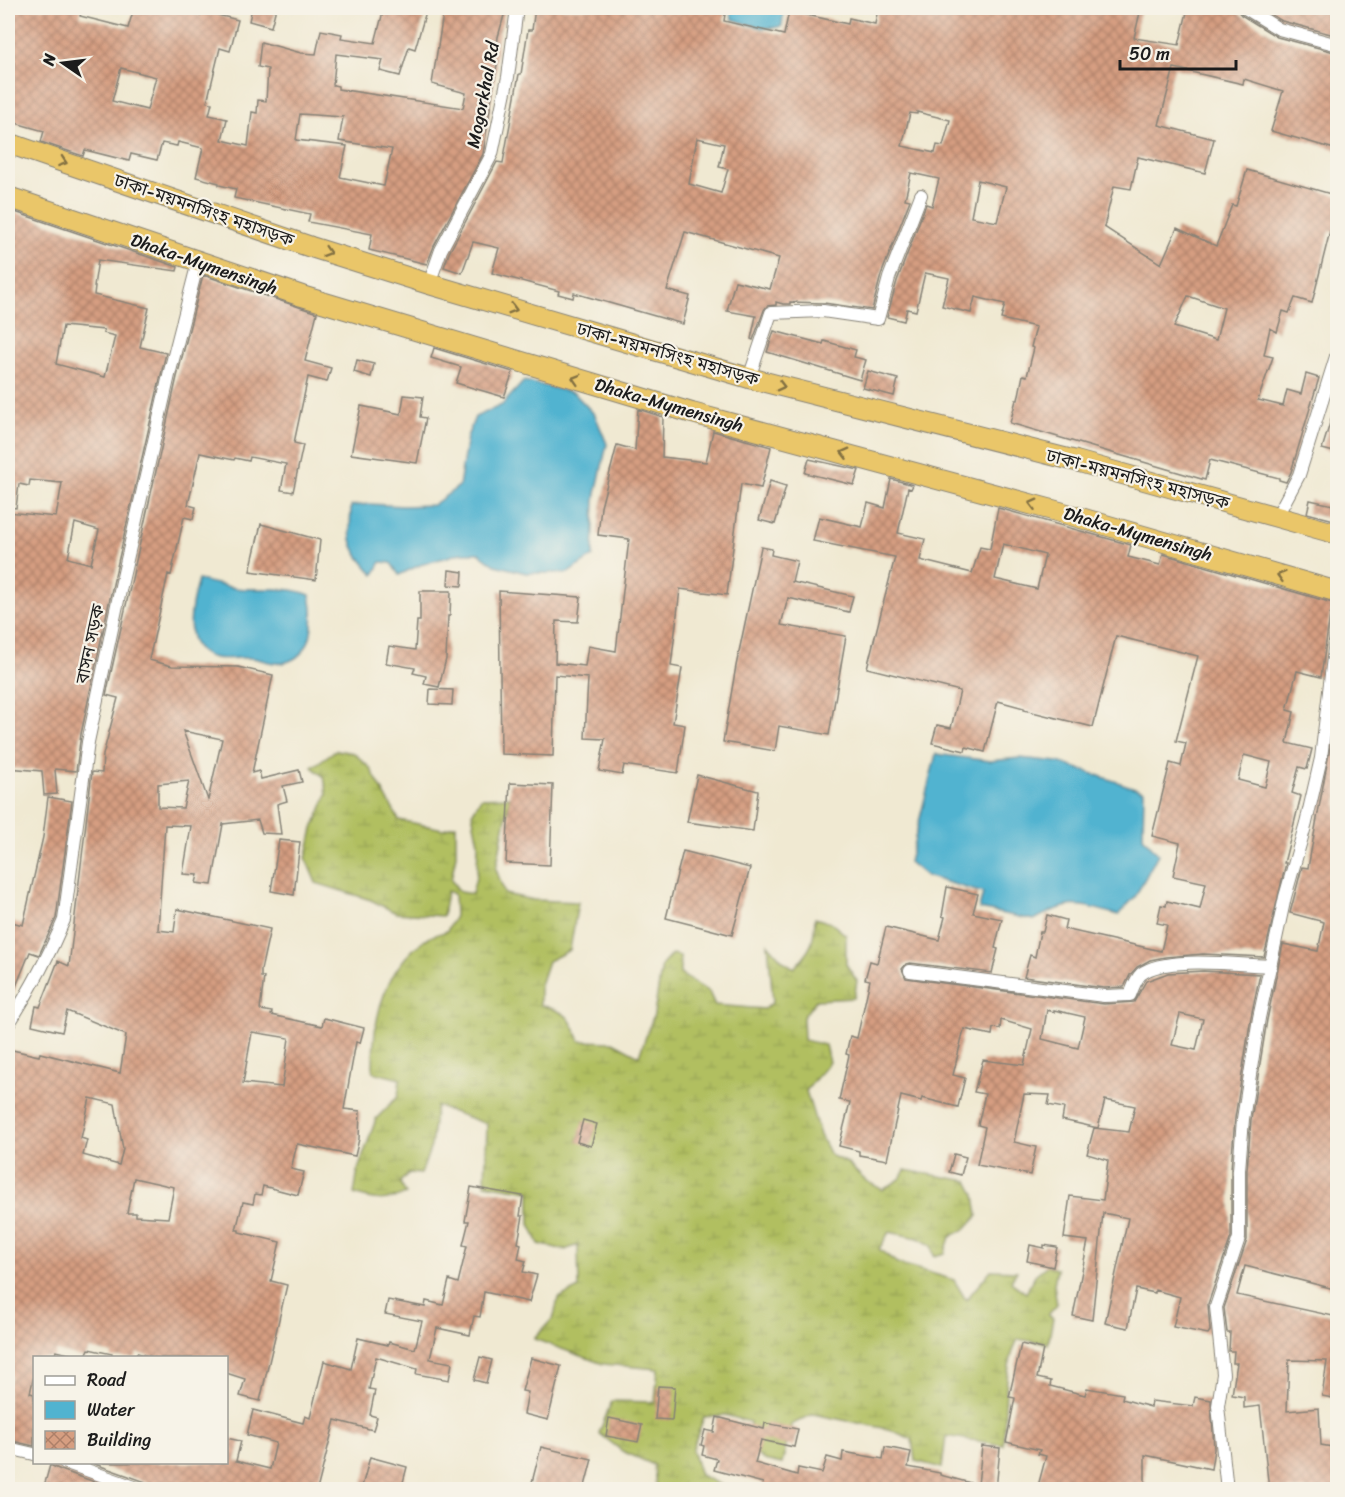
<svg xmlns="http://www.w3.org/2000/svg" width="1345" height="1497" font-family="Sriracha,'Noto Sans Bengali',sans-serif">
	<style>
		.wetland { fill: url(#wetland-marsh); stroke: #666e3e; stroke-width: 1.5 }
		.water { fill: #51b3d0; stroke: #366876; stroke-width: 1.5 }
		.building { fill: url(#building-cross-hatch); fill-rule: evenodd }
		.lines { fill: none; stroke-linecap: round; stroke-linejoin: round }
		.minor-casing { stroke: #868277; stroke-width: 14 }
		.trunk-casing { stroke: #868277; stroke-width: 22 }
		.minor { stroke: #fff; stroke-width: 12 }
		.trunk { stroke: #eac669; stroke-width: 20 }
		.oneway { stroke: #837142 }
		.labels { text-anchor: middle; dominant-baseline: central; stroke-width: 4.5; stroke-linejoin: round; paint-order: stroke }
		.street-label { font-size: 18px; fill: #1c1c1c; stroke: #f7f3e8 }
	</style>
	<defs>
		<pattern id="wetland-marsh" width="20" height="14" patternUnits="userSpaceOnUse" patternTransform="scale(1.5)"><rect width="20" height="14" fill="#b1bf61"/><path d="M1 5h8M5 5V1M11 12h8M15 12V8" fill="none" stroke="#98a454"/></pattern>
		<pattern id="building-cross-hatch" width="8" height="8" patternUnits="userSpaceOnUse" patternTransform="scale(1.5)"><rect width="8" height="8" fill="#d69e81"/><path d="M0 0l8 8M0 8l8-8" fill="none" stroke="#ad8069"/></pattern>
	</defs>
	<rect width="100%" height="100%" fill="#f7f3e8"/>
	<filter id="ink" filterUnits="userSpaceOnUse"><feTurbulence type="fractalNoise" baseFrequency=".0167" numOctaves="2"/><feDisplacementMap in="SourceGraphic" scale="12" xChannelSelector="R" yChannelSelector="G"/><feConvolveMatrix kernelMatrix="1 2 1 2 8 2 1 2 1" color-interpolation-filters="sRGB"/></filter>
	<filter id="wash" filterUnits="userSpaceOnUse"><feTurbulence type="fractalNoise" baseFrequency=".008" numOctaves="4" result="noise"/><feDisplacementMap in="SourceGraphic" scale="24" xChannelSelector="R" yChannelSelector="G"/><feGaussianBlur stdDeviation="1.35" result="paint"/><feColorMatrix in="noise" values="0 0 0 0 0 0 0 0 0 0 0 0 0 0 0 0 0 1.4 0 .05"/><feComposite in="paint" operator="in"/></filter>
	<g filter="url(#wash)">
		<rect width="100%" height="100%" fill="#f0e9d2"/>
		<!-- wetland -->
		<path class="wetland" d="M336 750 354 753 370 768 399 820 443 829 456 825V855L451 880 460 892 472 894 477 873 478 843 472 813 481 798 510 797 496 869 505 894 534 900 578 902 570 950 548 961 540 985V1005C568 1013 568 1014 580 1041L613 1042 639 1056 654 1014 662 965 672 954 680 956V974L709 992 715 1005 764 1009 773 1002 768 944 783 961 794 968C811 950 814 943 815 918L831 923 846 935V964L857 981 854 998 816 1000 803 1017 804 1040 825 1045 829 1062 806 1091 820 1135 830 1155 847 1163 866 1181 883 1190 900 1179 905 1170 968 1181 975 1195 978 1216 965 1229 950 1237 945 1253 934 1256 931 1245 918 1238 889 1232 879 1249 897 1263 954 1280 966 1300 991 1270 1017 1271 1011 1282 1026 1293 1035 1275 1046 1266 1057 1269 1054 1284 1057 1305 1048 1315 1053 1318 1048 1344 1018 1339C1002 1370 1007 1410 1003 1445L946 1436 942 1468 915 1461 912 1439 888 1429 813 1414 791 1425 782 1464 764 1460 748 1449 750 1422 725 1415 704 1417 692 1450 700 1475 729 1489H656L654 1465 622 1451 599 1433 612 1401 655 1402 658 1369 603 1364 534 1339 554 1317 558 1298 579 1288 578 1245 565 1250 539 1244 530 1224V1191L485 1184 487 1124 436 1106 431 1146 421 1174 409 1173 400 1182 406 1194C385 1202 375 1201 354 1194L358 1170 376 1119 398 1096 400 1079 373 1072C372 1023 382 970 425 940 431 935 440 934 447 931L455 916 454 894 447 891 443 916 396 913 371 900 316 883 306 859 313 829 327 794 324 777 312 767Z"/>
		<!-- water -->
		<path class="water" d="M730 8H784L782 26C765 32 748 24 732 19Z
			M524 381 574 393 595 415 607 444 595 498 593 556 568 573H526L495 565 479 553H461L420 565 399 575 391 563 381 562 374 575C349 546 349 545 351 506L370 504 403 506 433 505 459 486 467 437 475 417 502 405Z
			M198 580C210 582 223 586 235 588 260 591 286 585 310 595 315 620 315 656 283 663 274 665 261 659 252 658 240 657 227 660 215 658 179 652 191 604 198 580Z
			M936 754 990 761 1020 758 1058 762 1144 791 1143 837 1158 854 1135 897 1118 915C1078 904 1073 899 1034 920L979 909 983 893 926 876 909 862Z"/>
		<g id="blocks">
			<!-- building -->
			<path class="building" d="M8 8H82L80 16 128 28 134 8H171L201 15 202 11 238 20 230 51 220 48 207 102 212 103 209 115 227 119 222 140 248 146 252 112 257 113 258 100 266 101 268 69 258 67 261 42 301 53 316 54 321 30 342 34 341 38 375 43 384 8 405 13V8H427L415 49 409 47 400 76 380 71 383 60 336 54 333 85 338 86V89L463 108 466 93 432 84 444 8H506L498 37 495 64H497L483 154 434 246 427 264 369 250 372 234 308 222 310 214 234 198 236 189 219 185V183L196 177 203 148 178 142 177 146 162 143 157 160 131 154 129 161 85 150 83 156 41 142 44 131 8 121V86L14 63 8 61ZM121 68 156 77 147 110 112 101ZM300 114 343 117 339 141 392 149 384 186 340 177 347 146 296 140Z
				M252 8H276L271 27 249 21Z
				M535 8H726L724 21 784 35 789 11 848 24 849 18 875 24 878 8H1141L1134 38 1179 45 1188 8H1227L1237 10 1241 15 1277 37 1338 53V150L1271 131 1283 91 1244 79 1243 84 1174 68 1159 125 1214 139 1205 173 1138 157 1131 189 1114 186 1104 227 1161 264 1177 228 1216 246 1232 205 1236 206 1247 170 1338 196V233L1330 231 1312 303 1295 298 1289 313 1283 311 1277 332 1270 328 1264 355 1273 357 1258 400 1283 406 1287 390 1301 394 1306 374 1319 378 1291 472 1286 482 1279 480V478L1210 460 1205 480 1010 423 1016 400H1018L1023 375 1027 376 1034 348 1031 347 1036 327 1001 319 1005 304 975 297 971 313 942 306 949 278 925 273 916 311 907 309 904 321 887 317 897 281 926 204 932 206 939 179 911 173 905 199 910 200 881 275 872 310 824 303 790 302V304H783L776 302V305L767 306 764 310 753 340 751 339 756 316 727 311 735 281 770 289 779 258 685 232 667 290 690 296 683 324 574 293 573 298 558 294 559 291 492 273 499 248 473 242 462 273 444 267 449 253 497 162 503 163 519 74H521L528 30H532ZM917 112 950 120 943 146 937 145 935 153 902 146 910 113 917 114ZM697 138 724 144 719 167 728 169 721 193 689 184ZM978 180 1006 187 997 222 971 217ZM1188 296 1224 308 1216 340 1174 327Z
				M1260 8H1338V36L1282 21Z
				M9 210 178 267 177 271 98 260 94 286H95L94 295 149 308 140 347 166 353 113 584 81 734 76 771 55 769 57 794 44 795 42 771 8 768V512L56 517 62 483 30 480 29 486 19 484 16 508 8 507V322L11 323 14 288H11L14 267 11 266 16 239 8 237ZM63 326 104 330 103 333 115 336 105 377 56 364ZM75 523 99 530 91 564 68 558Z
				M203 275 317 313 305 361 331 368 327 382 308 377 294 443 303 445 293 492 281 490 286 464 250 457 249 461 235 458 234 460 200 453 188 505 196 507 193 519 184 517 171 575 168 574 149 660 172 666 238 667 273 675 252 773 259 771 261 779 299 770 302 782 283 786 287 801 277 804 281 834 262 833 258 820 223 824 212 885 196 883 198 875 183 874 191 826 165 825 158 930 174 932 177 909 270 929 261 970V977H264L260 1010 272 1012 271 1015 322 1026 324 1018 364 1028 360 1043 356 1042 344 1109 360 1111 359 1139 355 1156 297 1144 291 1169 304 1172 298 1195 263 1186 261 1195 255 1194 253 1204 243 1202 236 1230H239V1232L280 1242 271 1281 287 1285 260 1401 240 1396 245 1379 226 1373V1358H157L137 1353 136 1358H111L112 1354 89 1349 85 1358 56 1351 54 1358H34V1376L30 1393 34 1394V1446L8 1440V1388L11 1376 8 1375V1304L10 1291H8V1269L11 1240H8V1049L39 1056 40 1053 120 1073 126 1035 67 1011 62 1032 32 1025 36 1006 40 1007 58 961 69 966 92 772 102 773 103 755 118 698 106 695 177 377ZM183 731 222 739 208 800 193 758ZM189 781 183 808 158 807V784ZM252 1032 289 1038 282 1087 243 1083ZM90 1098 115 1104 123 1149 119 1165 83 1155 87 1140 81 1138ZM134 1178 174 1187 168 1218 136 1216V1213H127Z
				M774 331 823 344 824 341 856 350 854 357 866 360 860 380 767 352Z
				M434 348 513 372 504 397 456 383 461 367 431 358Z
				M357 360 374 364 371 377 354 372Z
				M868 371 898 379 894 396 863 388Z
				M404 395 423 397 420 417 426 418 417 463 351 454 361 406 401 414Z
				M1335 407 1338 408V453L1322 449Z
				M638 409 663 417 662 457 706 462 713 431 771 447 761 488 741 484 727 595 680 589 671 666 682 668 673 723 685 725 678 773 624 765 622 775 599 771 605 739 585 738 588 678 555 675 553 756 501 754 499 591 581 597 578 622 556 621 555 663 585 666 588 646 616 651 629 539 598 535 601 507 617 445 635 450Z
				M809 459 859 470 854 485 805 473Z
				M891 479 913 485 911 489 908 488 898 533 925 539 920 560 972 573 980 547 990 549 998 508 1131 545 1128 557 1160 565 1163 554 1336 604 1330 615 1321 677 1297 671 1287 710 1294 712 1287 743 1312 749 1307 769 1299 767 1292 793 1301 796 1284 863H1286L1264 957 1203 954 1165 957 1150 960 1137 967 1130 975 1124 987 1104 988 1024 977 1030 955 1035 957 1040 932H1043L1047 915 1066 920 1064 929 1161 951 1167 925 1157 923 1161 905 1166 906 1167 901 1200 909 1206 883 1173 876 1180 843 1152 836 1170 763 1181 766 1186 743 1176 741 1198 656 1116 636 1093 727 1024 710V708L998 701 985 752 966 747 965 751 932 743 937 725 951 728 960 691 867 668 895 557 813 541 819 517 862 527 868 503 885 508ZM1003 544 1045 555 1037 589 995 579ZM1244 755 1271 762 1265 787 1238 780Z
				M770 481 786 486 775 524 759 520Z
				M1310 500 1338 506V521L1307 513Z
				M261 524 320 540 316 580 250 571Z
				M761 547 772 549 771 555 797 561 792 582 853 596 849 612 788 598 781 625 846 636 829 735 779 726 775 751 723 742 736 666Z
				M449 570 463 572 462 586 448 585Z
				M420 591H451L450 616H448L446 659 439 687 424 684 426 676 413 673 415 668 386 663 389 646 415 650 417 621H420Z
				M430 689 453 690 452 705 429 704Z
				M1331 742 1338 743 1336 969 1338 970V1290L1245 1266 1237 1295 1338 1317V1399L1322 1396 1327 1361 1289 1360 1287 1411 1319 1408 1321 1445 1338 1448V1474L1335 1490H1269L1260 1406 1244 1408V1397L1232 1395 1237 1363H1233L1234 1351H1229L1230 1332H1227L1224 1308 1247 1240V1170L1251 1120 1267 1020 1283 944 1318 951 1324 922 1290 913 1302 867 1308 868Z
				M697 775 758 791 753 831 687 822Z
				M510 783 553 785 550 865 506 863Z
				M48 797 72 801 56 918 39 955 30 952 8 1006V921L23 925 43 837Z
				M279 840 300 842 294 895 271 891Z
				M683 851 750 868 732 935 666 918Z
				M947 887 978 894 973 913 1002 919 995 948 998 949 992 973 910 963 906 964 902 969 906 978 1104 1004 1134 1002 1146 981 1168 973 1203 971 1260 974 1251 1017 1235 1118 1231 1169V1237L1208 1304 1210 1331 1208 1334 1173 1327 1180 1297 1155 1290V1293L1136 1289 1128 1328 1105 1323 1128 1218 1103 1213 1092 1320 1073 1316 1088 1241 1064 1238 1070 1196 1103 1200 1108 1160 1087 1154 1094 1128 1129 1132 1135 1106 1105 1100 1098 1128 1062 1120 1064 1108 1048 1105 1050 1095 1024 1094 1014 1142 1036 1147 1030 1175 977 1165 985 1127 978 1125 985 1094 974 1092 983 1060 1024 1065 1032 1029 1001 1020 1000 1029 993 1028 992 1035 964 1029 953 1075 965 1078 958 1107 922 1098 921 1101 901 1096 887 1160 859 1155V1151L839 1146 850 1102 839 1100 849 1055 846 1054 850 1036 857 1038 870 980 865 979 870 961 877 963 886 927 939 940 945 917 942 916ZM1047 1010 1054 1012V1010L1085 1017 1078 1048 1042 1039ZM1180 1014 1203 1019 1196 1050 1172 1045Z
				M583 1120 597 1124 591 1146 577 1142Z
				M954 1154 966 1157 961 1175 949 1172Z
				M471 1187 523 1196 520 1216H523L518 1243 521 1244 518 1259 526 1261 523 1272 537 1275 529 1302 484 1292 480 1317 474 1316 470 1335 437 1328 430 1359 452 1363 449 1380 416 1374 417 1369 376 1357 369 1389 375 1390 370 1415 377 1417 373 1430 335 1420 317 1490H151L146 1482 92 1463 226 1462V1438L241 1441 236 1461 270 1469 276 1443 247 1435 253 1410 303 1423 305 1416 310 1418 324 1361 351 1369 358 1338 388 1345 389 1342 415 1349 422 1321 385 1314 388 1300 425 1307 426 1301 443 1305 449 1280 458 1283 467 1246 463 1245 469 1221H465Z
				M1030 1245 1044 1248V1245L1057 1247 1053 1267 1027 1261Z
				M1021 1344 1043 1349 1037 1378 1051 1381 1050 1386 1085 1395 1087 1388 1123 1394 1122 1399 1151 1407 1152 1401 1193 1406 1195 1397 1211 1400 1214 1449 1211 1469 1145 1455V1490H1037L1046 1456 1038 1454 1040 1450 1006 1442 1015 1398 1009 1397Z
				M480 1357 492 1360 486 1383 474 1380Z
				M531 1358 561 1366 548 1420 524 1414 528 1392 522 1391Z
				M658 1386 675 1387 672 1420 655 1419Z
				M717 1417 764 1429 765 1423 798 1429 794 1447 761 1440 755 1463 797 1475 798 1468 822 1473 827 1457 842 1461 843 1452 883 1459 885 1447 911 1452 908 1467 940 1473V1475L978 1485 982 1446 1000 1448 996 1490H761L763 1483 714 1470 717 1459 702 1455 704 1446 701 1445 705 1430 714 1432Z
				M609 1418 642 1425 638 1442 606 1436Z
				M541 1447 592 1459 584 1490H530Z
				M370 1457 407 1467 401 1490H361Z
				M50 1465 61 1470 117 1490H43Z"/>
		</g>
	</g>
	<g filter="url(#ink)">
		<use href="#blocks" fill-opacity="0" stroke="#868277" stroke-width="1.5"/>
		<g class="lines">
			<defs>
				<path id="minor" d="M1245 8 1279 29 1338 45
					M429 284 441 250 492 154 508 77 517 8
					M749 378 771 313 823 311 878 319 889 278 921 195
					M1277 516 1299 475 1338 350
					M910 971 1104 996 1130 995C1133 988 1135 980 1141 974 1164 955 1240 965 1271 966
					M8 1025C29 992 48 958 64 920L88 742 121 586 169 375 198 262
					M8 1448 34 1454
					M64 1462 143 1490
					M1227 1490 1218 1406 1223 1374 1216 1307 1239 1238V1170L1243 1119 1259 1018 1285 897 1306 823 1321 758 1338 616"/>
				<path id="trunk" d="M8 143 311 247 429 284 749 378 1076 461 1338 534
					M8 197 302 296 692 413 1060 512 1338 592"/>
			</defs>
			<!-- minor casing -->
			<use href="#minor" class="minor-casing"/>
			<!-- trunk casing -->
			<use href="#trunk" class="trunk-casing"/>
			<!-- minor -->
			<use href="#minor" class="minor"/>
			<!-- trunk -->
			<use href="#trunk" class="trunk"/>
		</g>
		<!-- one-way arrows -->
		<defs><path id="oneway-chevron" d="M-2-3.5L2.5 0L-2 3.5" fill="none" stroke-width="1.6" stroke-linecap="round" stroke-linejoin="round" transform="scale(1.5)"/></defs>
		<g class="oneway">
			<use href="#oneway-chevron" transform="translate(63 162) rotate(19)"/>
			<use href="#oneway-chevron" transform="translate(327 252) rotate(17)"/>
			<use href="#oneway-chevron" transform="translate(513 309) rotate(16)"/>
			<use href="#oneway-chevron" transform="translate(576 379) rotate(-163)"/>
			<use href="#oneway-chevron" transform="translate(781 386) rotate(14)"/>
			<use href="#oneway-chevron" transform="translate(845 453) rotate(-165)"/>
			<use href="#oneway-chevron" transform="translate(1033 504) rotate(-165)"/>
			<use href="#oneway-chevron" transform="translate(1281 576) rotate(-164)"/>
		</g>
	</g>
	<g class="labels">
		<!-- street labels -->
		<g class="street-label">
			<text transform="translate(483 95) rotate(-79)">Mogorkhal Rd</text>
			<text transform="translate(204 210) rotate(19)">ঢাকা-ময়মনসিংহ মহাসড়ক</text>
			<text transform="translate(204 264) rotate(19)">Dhaka-Mymensingh</text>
			<text transform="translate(668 354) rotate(16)">ঢাকা-ময়মনসিংহ মহাসড়ক</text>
			<text transform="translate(669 405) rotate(16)">Dhaka-Mymensingh</text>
			<text transform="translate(1138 479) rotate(15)">ঢাকা-ময়মনসিংহ মহাসড়ক</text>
			<text transform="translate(1138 534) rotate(16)">Dhaka-Mymensingh</text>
			<text transform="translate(90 644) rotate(-78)">বাসন সড়ক</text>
		</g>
	</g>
	<!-- margin -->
	<rect width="1345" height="1497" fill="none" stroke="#f7f3e8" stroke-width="30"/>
	<!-- legend -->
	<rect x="33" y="1356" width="195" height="108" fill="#f7f3e8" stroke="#9f9d96" stroke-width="1.5"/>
	<rect x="45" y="1376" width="30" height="9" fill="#ffffff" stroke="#9f9d96" stroke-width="1.5"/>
	<text x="87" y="1386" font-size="18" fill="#1c1c1c">Road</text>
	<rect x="45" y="1401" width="30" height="18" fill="#51b3d0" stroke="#9f9d96" stroke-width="1.5"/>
	<text x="87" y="1416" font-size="18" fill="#1c1c1c">Water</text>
	<rect x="45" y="1431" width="30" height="18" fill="url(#building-cross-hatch)" stroke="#9f9d96" stroke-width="1.5"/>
	<text x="87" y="1446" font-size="18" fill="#1c1c1c">Building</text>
	<!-- north arrow -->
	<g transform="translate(63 63) rotate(284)" stroke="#f7f3e8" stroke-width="4.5" paint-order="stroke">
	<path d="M0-4.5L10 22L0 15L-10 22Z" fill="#1c1c1c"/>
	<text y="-9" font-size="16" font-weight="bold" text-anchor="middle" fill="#1c1c1c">N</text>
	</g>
	<!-- scale -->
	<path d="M1120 60v9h116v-9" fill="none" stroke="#1c1c1c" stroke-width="3"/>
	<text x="1129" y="60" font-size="18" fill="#1c1c1c" stroke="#f7f3e8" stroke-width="4.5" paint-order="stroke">50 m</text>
</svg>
